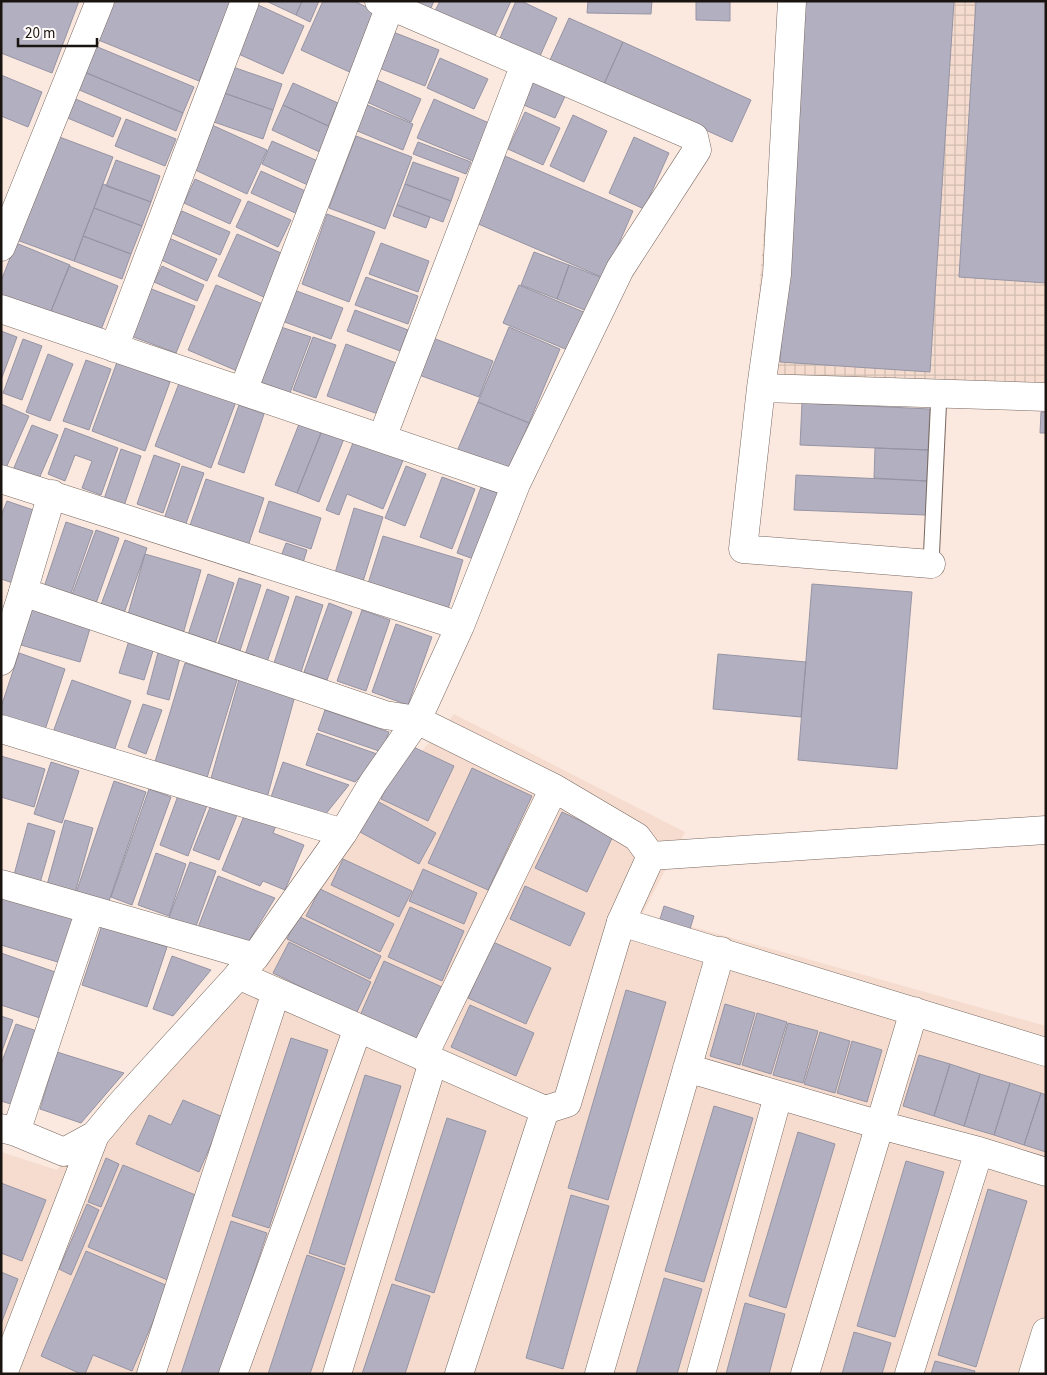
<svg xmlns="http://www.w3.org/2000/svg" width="1047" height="1375" font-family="'Source Sans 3',sans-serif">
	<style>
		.built { fill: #f5dccf }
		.industrial { fill: url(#industrial-grid) }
		.building { fill: #b2b0c0; stroke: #9694a4 }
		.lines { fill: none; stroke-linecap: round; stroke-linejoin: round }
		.lane-casing { stroke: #786860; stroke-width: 17 }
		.street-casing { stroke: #786860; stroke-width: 29 }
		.secondary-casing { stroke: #786860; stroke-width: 29 }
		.lane { stroke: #fff; stroke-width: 15 }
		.street { stroke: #fff; stroke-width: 28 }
		.secondary { stroke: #fff; stroke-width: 28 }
	</style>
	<defs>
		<pattern id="industrial-grid" width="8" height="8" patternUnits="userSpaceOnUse" patternTransform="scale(1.25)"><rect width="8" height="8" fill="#f5dccf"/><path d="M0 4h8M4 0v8" fill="none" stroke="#d1bcb1"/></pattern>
	</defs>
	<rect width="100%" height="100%" fill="#fbe9e0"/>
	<!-- built -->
	<path class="built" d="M454 714 685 832 643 913 1046 1026V1374H1V1152L57 1170Z"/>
	<!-- industrial -->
	<path class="industrial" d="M782 1H1046V387L752 381Z"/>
	<!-- building -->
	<path class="building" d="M3 1H79L52 73 1 53V6Z
		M106 1H232L199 81 91 37Z
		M266 1H302L296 15Z
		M302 1H319L310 22 296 15Z
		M323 1H354L381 14 354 74 301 50Z
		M409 1H434L430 10Z
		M440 1H511L494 38 435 11Z
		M516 1H521L557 18 540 56 500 38Z
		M588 1H652L651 14 587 13Z
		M696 1H730V21L696 20Z
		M804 1H954L930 372 780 362Z
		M976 1H1046V283L959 277Z
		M256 4 304 26 283 74 234 52Z
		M569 18 623 42 604 84 550 60Z
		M388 30 439 50 425 86 374 66Z
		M623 42 751 100 732 142 604 84Z
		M88 43 194 87 183 113 77 69Z
		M440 58 488 79 474 109 427 88Z
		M230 66 282 84 273 110 221 92Z
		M77 69 183 113 176 131 70 86Z
		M1 75 42 92 28 127 1 116Z
		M531 76 567 92 555 118 519 103Z
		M377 80 421 99 411 122 367 102Z
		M293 83 338 103 328 126 283 105Z
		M221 92 273 110 263 139 211 121Z
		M66 95 121 118 113 137 58 114Z
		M434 99 489 123 473 161 417 138Z
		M365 104 413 124 403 150 355 130Z
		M283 105 335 129 324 154 272 130Z
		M525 112 560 128 543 165 508 149Z
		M573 115 607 131 584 182 550 166Z
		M126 119 176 139 165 166 115 146Z
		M212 125 267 150 247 194 193 169Z
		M54 135 113 157 74 261 14 239Z
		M356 136 412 157 385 229 329 208Z
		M634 137 669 153 644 209 609 193Z
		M272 141 320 162 310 186 262 164Z
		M418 142 471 162 466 174 413 154Z
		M505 156 633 211 604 278 476 223Z
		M116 160 160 176 151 202 106 186Z
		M413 162 459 178 451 201 405 184Z
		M261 171 312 194 302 216 251 193Z
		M195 179 241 200 230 224 184 203Z
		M103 184 151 202 142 226 94 208Z
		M405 184 451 201 443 222 397 205Z
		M248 201 291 220 278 247 236 227Z
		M397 205 430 217 426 228 393 216Z
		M94 208 142 226 131 254 83 236Z
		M182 211 230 232 220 255 171 233Z
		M327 214 375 232 349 302 302 284Z
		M237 234 288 256 268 299 218 276Z
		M83 236 131 254 122 279 74 261Z
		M169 238 217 259 207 281 159 259Z
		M16 243 70 265 49 316 1 296V281Z
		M381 243 429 261 418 292 369 274Z
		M534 252 569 265 557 299 521 285Z
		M569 265 605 279 592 313 557 299Z
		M69 266 118 286 99 335 49 316Z
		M162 266 204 285 197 301 154 282Z
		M366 277 418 296 408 324 355 305Z
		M216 285 270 307 242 373 188 350Z
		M519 285 586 313 570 351 503 323Z
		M149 288 195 306 176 353 131 336Z
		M294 290 343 308 331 339 282 321Z
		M355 310 408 330 400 351 347 331Z
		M281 327 311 337 290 393 261 382Z
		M509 327 560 349 529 423 478 402Z
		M1 331 17 337 1 380Z
		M313 337 336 345 316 398 293 390Z
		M433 338 493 361 479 397 419 375Z
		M23 339 42 346 22 400 3 393Z
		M346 344 399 364 381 415 327 396Z
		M48 354 73 364 50 421 26 412Z
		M86 360 111 369 89 430 63 421Z
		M117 362 170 382 145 451 92 431Z
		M181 378 237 399 211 468 155 446Z
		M478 402 529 423 506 478 455 456Z
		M802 403 930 409 928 450 800 445Z
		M1 404 29 416 6 468 1 466Z
		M239 405 264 414 244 473 218 464Z
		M1041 412H1046V433H1040Z
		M301 419 323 428 297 493 275 485Z
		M32 425 58 435 38 481 13 470Z
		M65 428 118 448 101 495 82 488 92 461 75 455 65 481 48 474Z
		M323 428 345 436 319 502 297 493Z
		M355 438 404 458 383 509 347 494 339 515 326 510Z
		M875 448 928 450 927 481 874 478Z
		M121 449 141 456 124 506 104 499Z
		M154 455 180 464 163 513 137 504Z
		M182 466 204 473 184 529 163 522Z
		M406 466 426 474 405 526 385 518Z
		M796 475 927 481 926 515 794 510Z
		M442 477 475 489 452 549 420 537Z
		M206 479 264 498 246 552 188 531Z
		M481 487 503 495 479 561 457 553Z
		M7 501 39 512 13 583 1 579V516Z
		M269 501 321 518 311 549 259 532Z
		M354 508 383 517 361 588 333 580Z
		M66 522 93 531 69 599 43 590Z
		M96 530 119 538 94 609 70 600Z
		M383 536 463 560 447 612 367 587Z
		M125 540 147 548 122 619 99 610Z
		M286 543 307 550 302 566 280 559Z
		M145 554 201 570 183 634 127 618Z
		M208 574 234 583 214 647 187 638Z
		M239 578 261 585 239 654 217 647Z
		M812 584 912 592 897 769 798 760Z
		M267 589 289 597 267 662 245 655Z
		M296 596 323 605 301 672 274 663Z
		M329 603 352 612 327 680 304 672Z
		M32 605 92 622 80 662 21 645Z
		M362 610 390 620 366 691 337 681Z
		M396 624 432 637 408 705 372 692Z
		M131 634 156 641 144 680 119 673Z
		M160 645 182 650 169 700 147 694Z
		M19 653 65 669 43 736 1 722V707Z
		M718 654 806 662 801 717 713 709Z
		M185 663 237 680 206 781 154 765Z
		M240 676 296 692 267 798 210 782Z
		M72 680 131 701 112 757 52 735Z
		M143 704 162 710 146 754 128 747Z
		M325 710 389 732 382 752 318 730Z
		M317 733 380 755 355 782 306 765Z
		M407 744 454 766 428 821 381 799Z
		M1 756 45 769 34 807 1 797Z
		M51 762 79 771 62 823 34 814Z
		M283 762 349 785 320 821 269 803Z
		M472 768 532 796 488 890 428 863Z
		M114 781 146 792 108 904 76 893Z
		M149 789 171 797 132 905 111 897Z
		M180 790 209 800 188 856 160 845Z
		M213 800 239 810 219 860 193 850Z
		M377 801 436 833 419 864 360 832Z
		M246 811 277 823 273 833 304 845 285 890 263 881 260 886 222 870Z
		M562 812 613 836 587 892 535 868Z
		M65 820 93 828 75 893 47 885Z
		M28 823 55 831 40 883 14 875Z
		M156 853 186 864 169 916 138 905Z
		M343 859 412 891 399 917 331 885Z
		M190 862 216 871 195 929 168 920Z
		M423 869 477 893 464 924 409 901Z
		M218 876 275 898 244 949 197 930Z
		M525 886 585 913 570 946 510 919Z
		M320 889 394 924 380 952 306 916Z
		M1 893 75 915 61 963 1 945Z
		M664 906 694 916 690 929 660 919Z
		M410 907 464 931 442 981 388 957Z
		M298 916 381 956 370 979 287 939Z
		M102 925 167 947 147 1007 82 985Z
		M289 942 371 982 356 1014 273 973Z
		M493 942 551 968 526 1024 468 998Z
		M1 953 58 973 43 1019 1 1005Z
		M172 956 211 970 173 1016 153 1009Z
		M384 961 442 987 416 1046 358 1020Z
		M626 990 666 1002 608 1200 568 1188Z
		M725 1004 755 1013 740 1065 710 1056Z
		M470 1005 534 1033 516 1076 451 1047Z
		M757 1013 787 1022 771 1074 742 1065Z
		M1 1016 13 1020 1 1054Z
		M788 1023 818 1031 803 1083 773 1075Z
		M16 1024 40 1032 14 1105 1 1101V1064Z
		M820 1032 850 1041 835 1093 804 1084Z
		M291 1038 328 1050 269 1228 232 1216Z
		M852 1041 882 1050 867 1102 837 1093Z
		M57 1052 124 1073 81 1123 40 1109Z
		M919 1055 950 1064 934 1116 903 1106Z
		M950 1064 980 1074 964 1126 934 1116Z
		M980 1074 1010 1083 994 1135 964 1126Z
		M365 1075 401 1086 345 1265 309 1253Z
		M1010 1083 1041 1093 1024 1145 994 1135Z
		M1041 1093 1046 1095V1152L1024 1145Z
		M183 1100 223 1117 199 1172 136 1144 149 1115 171 1125Z
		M714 1106 753 1118 704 1282 665 1271Z
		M447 1118 486 1131 434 1293 395 1280Z
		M798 1132 835 1144 786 1308 749 1296Z
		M106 1158 119 1164 101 1207 88 1202Z
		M906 1161 944 1172 895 1337 857 1326Z
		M123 1165 205 1199 170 1281 88 1247Z
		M1 1183 46 1200 22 1261 1 1253Z
		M988 1189 1027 1201 976 1367 938 1355Z
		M571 1195 609 1206 563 1369 526 1358Z
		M87 1204 99 1210 71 1275 59 1269Z
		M231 1221 267 1233 221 1374H181Z
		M86 1251 168 1286 132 1371 93 1355 85 1374H81L41 1356Z
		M307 1255 345 1268 310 1374H268Z
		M1 1272 18 1279 1 1324Z
		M664 1278 702 1289 677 1374H636Z
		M392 1284 430 1296 405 1374H362Z
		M745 1303 785 1314 769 1374H726Z
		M854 1332 891 1343 882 1374H842Z
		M935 1361 975 1371 974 1374H931Z"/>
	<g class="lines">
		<defs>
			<path id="lane" d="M931 564 939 393"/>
			<path id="street" d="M792 1 777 274 761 388 743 549 931 564
				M1 247 100 1
				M1 309 516 484
				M114 348 245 1
				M761 388 1046 397
				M243 391 390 6
				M382 438 525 64
				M1 479 460 626
				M52 494 23 592 385 715 417 720 554 788 637 837 651 856
				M1 729 343 833
				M1 884 255 957
				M621 922 1046 1052
				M238 975 545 1110
				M423 1057 554 788
				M687 1068 880 1125 979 1151 1046 1172
				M1 1128 16 1132 64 1152 95 1135 120 1105 255 957 343 833 373 783 417 720 460 626 516 484 620 269 697 150 694 137 379 1
				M16 1132 90 910
				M3 1374 95 1135
				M151 1374 276 992
				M233 1374 358 1028
				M337 1374 433 1062
				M599 1374 721 951
				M701 1374 778 1096
				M805 1374 914 1011
				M909 1374 979 1151
				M1033 1374 1046 1332"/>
			<path id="secondary" d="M1 661 23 592
				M459 1374 545 1110 567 1103 621 922 651 856 1046 830"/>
		</defs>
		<!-- lane casing -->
		<use href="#lane" class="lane-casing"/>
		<!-- street casing -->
		<use href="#street" class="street-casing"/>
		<!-- secondary casing -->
		<use href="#secondary" class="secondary-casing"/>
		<!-- lane -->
		<use href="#lane" class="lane"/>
		<!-- street -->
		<use href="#street" class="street"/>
		<!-- secondary -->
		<use href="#secondary" class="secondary"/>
	</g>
	<!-- border -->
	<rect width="1047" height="1375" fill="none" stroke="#1a1411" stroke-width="5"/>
	<!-- scale -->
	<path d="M18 38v8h79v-8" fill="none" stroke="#1a1411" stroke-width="2.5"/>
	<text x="25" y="38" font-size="15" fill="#1a1411" stroke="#fefaf8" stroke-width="4" paint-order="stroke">20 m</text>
</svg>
